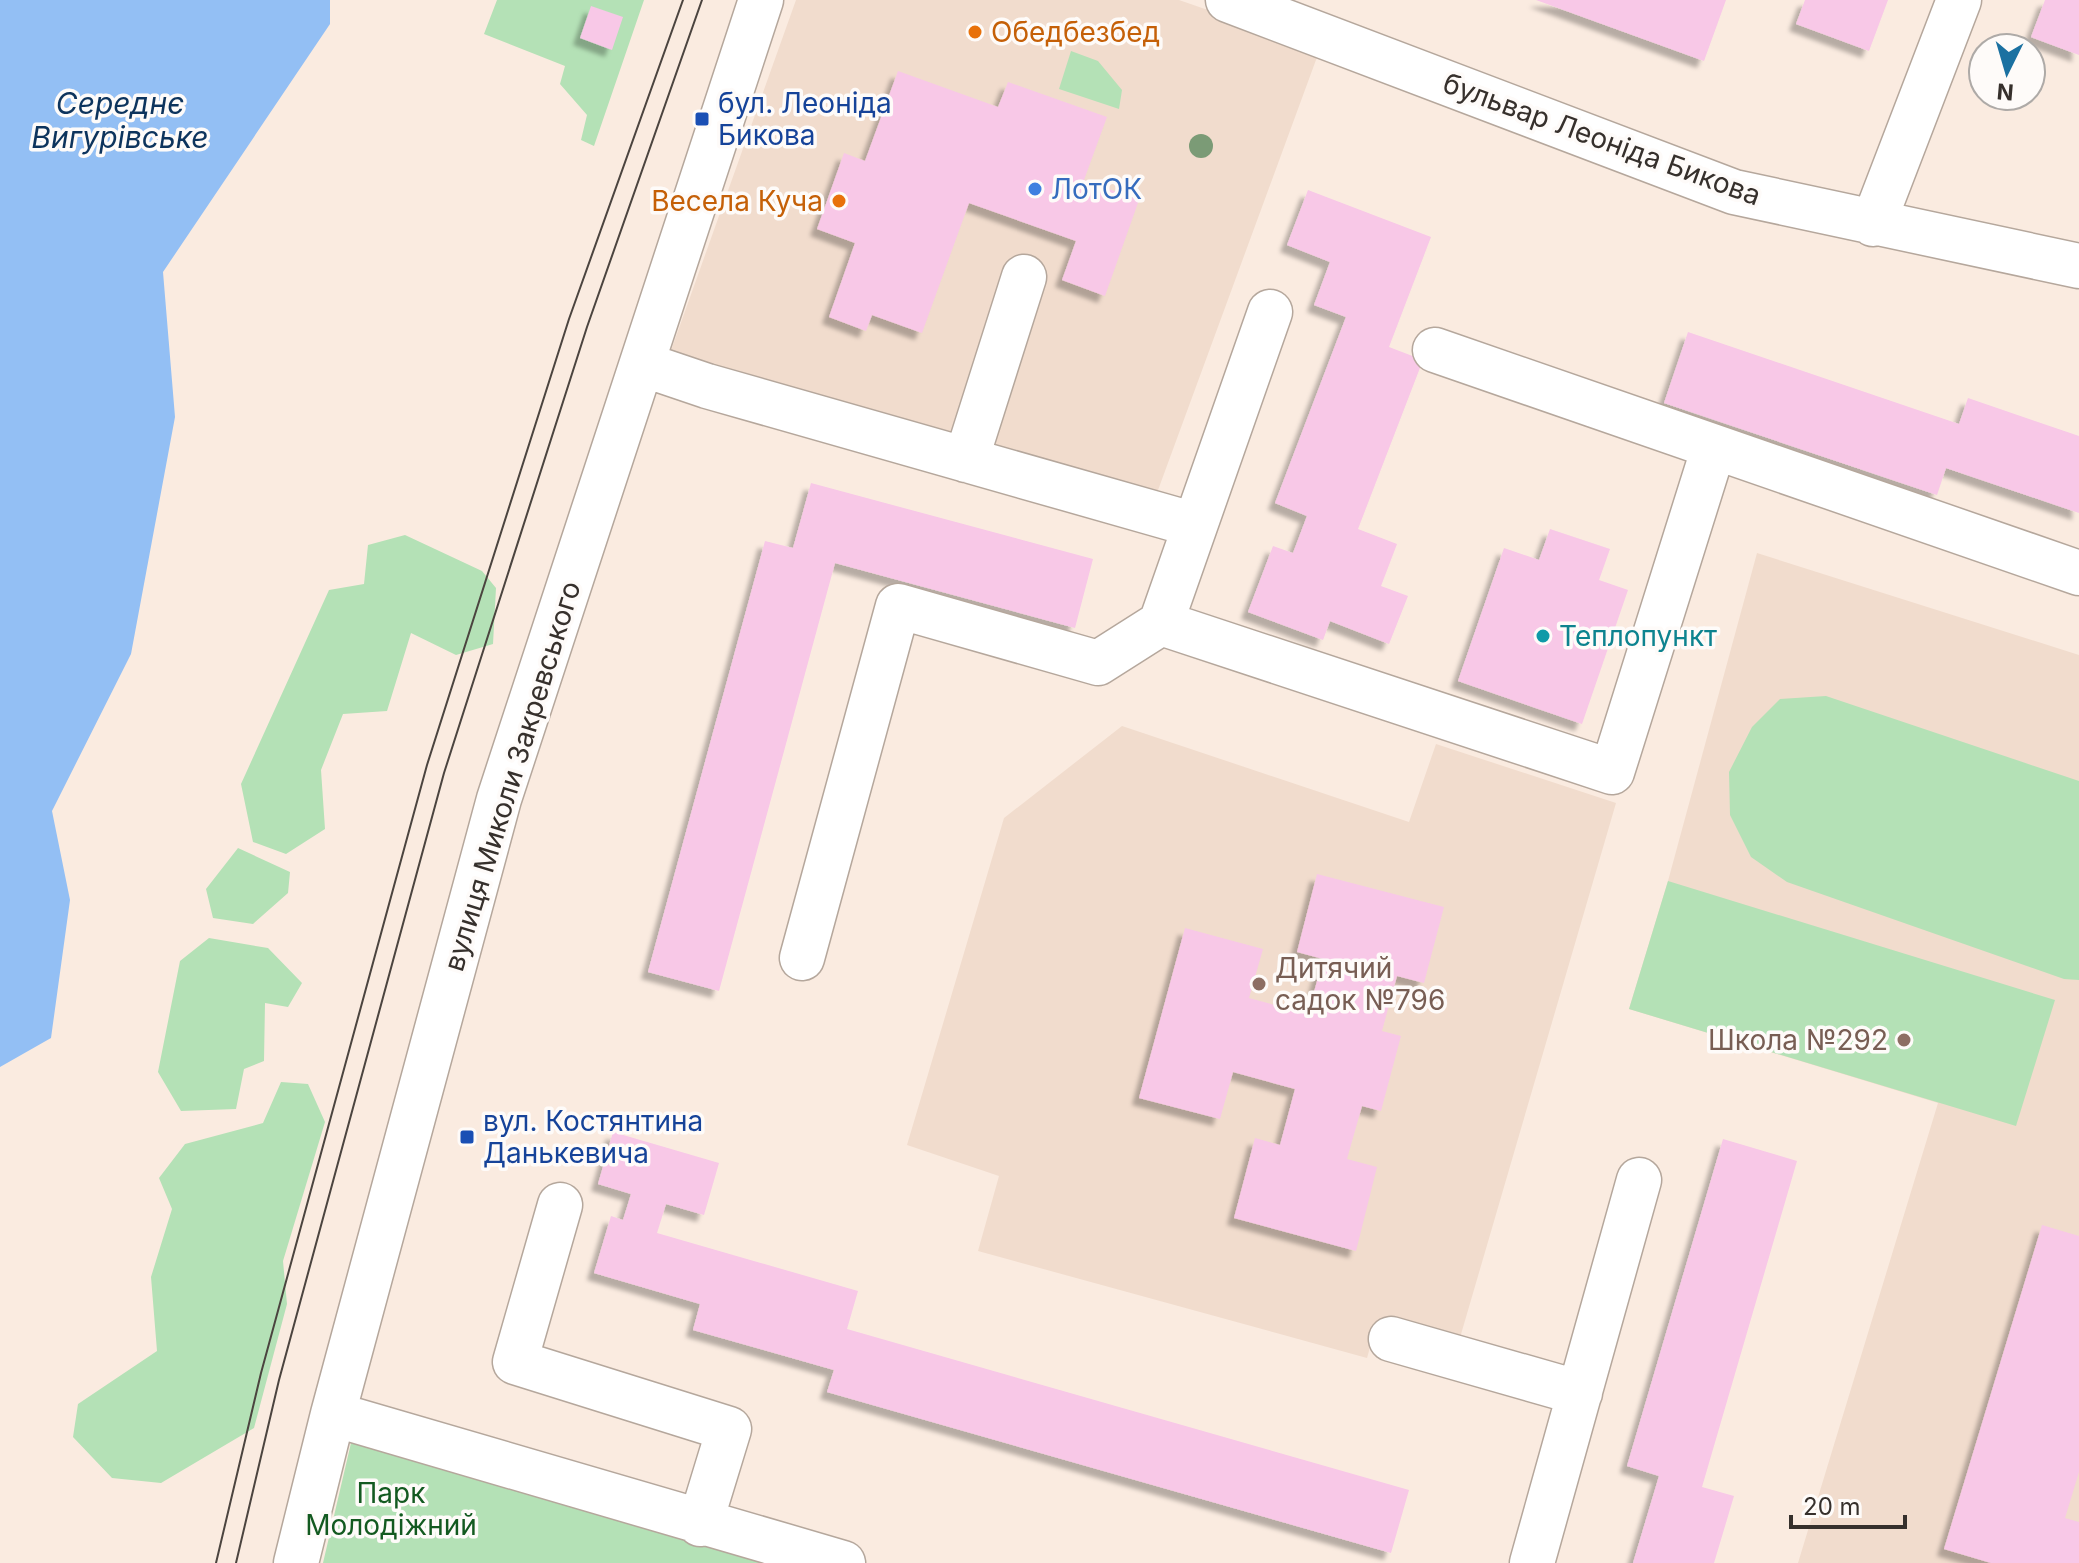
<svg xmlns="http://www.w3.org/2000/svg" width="2079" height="1563" font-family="Inter,sans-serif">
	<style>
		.built { fill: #f1dccd }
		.green { fill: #b4e1b6 }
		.water { fill: #93bff4 }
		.building { fill: #f8c8e7; filter: url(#shadow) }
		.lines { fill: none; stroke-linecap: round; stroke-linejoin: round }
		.minor-casing { stroke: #b5a79c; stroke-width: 47 }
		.minor { stroke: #fff; stroke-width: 44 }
		.tram { stroke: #4b443f; stroke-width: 2 }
		.tree { fill: #7b9b76 }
		.food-dot { fill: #e8710a; stroke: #fefbf9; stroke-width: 3 }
		.transit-dot { fill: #1a4fb4; stroke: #fefbf9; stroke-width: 3 }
		.shop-dot { fill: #3f7fe0; stroke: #fefbf9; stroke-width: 3 }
		.culture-dot { fill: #0f9aa8; stroke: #fefbf9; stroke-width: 3 }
		.education-dot { fill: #8d6e63; stroke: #fefbf9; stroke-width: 3 }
		.labels { text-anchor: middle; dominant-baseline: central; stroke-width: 7; stroke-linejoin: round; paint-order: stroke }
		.food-label { font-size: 28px; fill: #c56008; stroke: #fefbf9; text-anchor: start }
		.transit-label { font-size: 28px; fill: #164399; stroke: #fefbf9; text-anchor: start }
		.street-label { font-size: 28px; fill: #36302c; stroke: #fefbf9 }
		.shop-label { font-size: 28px; fill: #366cbe; stroke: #fefbf9; text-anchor: start }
		.culture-label { font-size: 28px; fill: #0d838f; stroke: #fefbf9; text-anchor: start }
		.education-label { font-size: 28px; fill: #785e54; stroke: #fefbf9; text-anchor: start }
		.park-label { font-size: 28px; fill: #135a20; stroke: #fefbf9 }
		.water-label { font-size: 30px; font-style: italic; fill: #0d345d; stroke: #fefbf9 }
	</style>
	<defs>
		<filter id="shadow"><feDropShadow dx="-7" dy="7" stdDeviation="2" flood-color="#0004"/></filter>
	</defs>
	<rect width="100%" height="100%" fill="#faebe0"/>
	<!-- built -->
	<path class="built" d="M796 0H1179L1320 49 1143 531 658 387Z
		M1757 553 2079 655V1563H1798L1938 1103 1629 1009 1668 881Z
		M1122 726 1409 822 1436 744 1616 803 1457 1348 1376 1326 1367 1358 978 1251 999 1176 907 1145 1004 818Z"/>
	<!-- green -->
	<path class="green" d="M497 0H644L594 146 581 140 587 115 560 84 565 66 484 34Z
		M1071 51 1098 61 1122 90 1119 109 1059 89Z
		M405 535 482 571 496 588 493 644 456 655 411 633 387 711 343 714 321 770 325 829 286 854 253 842 241 784 329 590 364 584 368 545Z
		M1826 696 2079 781V980L2064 979 1787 882 1751 857 1730 815 1729 772 1752 727 1780 699Z
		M238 848 290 872 288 893 253 924 213 918 206 889Z
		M1668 881 2055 1000 2016 1126 1629 1009Z
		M209 938 268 948 302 983 288 1007 265 1003 264 1061 244 1069 236 1109 181 1111 158 1072 180 961Z
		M281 1082 308 1084 325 1122 283 1261 287 1304 254 1428 161 1483 112 1478 73 1437 78 1404 157 1351 151 1277 172 1209 159 1178 185 1144 263 1123Z
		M351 1443 801 1563H323Z"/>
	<!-- water -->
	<path class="water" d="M0 0H330V24L163 272 175 417 131 654 52 811 70 900 51 1038 0 1067Z"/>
	<!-- building -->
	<path class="building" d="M1536 0H1726L1704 61Z
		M1805 0H1888L1869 51 1796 24Z
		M2045 0H2079V55L2031 37Z
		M591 6 623 17 612 50 580 38Z
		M898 71 998 107 1008 82 1107 117 1084 180 1139 200 1105 296 1062 280 1076 241 969 203 922 333 872 315 866 331 829 317 855 243 817 229 844 153 865 161Z
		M1308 190 1431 237 1389 347 1423 360 1358 529 1397 544 1381 586 1408 596 1389 644 1330 621 1323 640 1248 612 1273 546 1293 553 1307 516 1275 503 1346 317 1314 305 1330 262 1287 245Z
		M1688 332 1959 424 1968 398 2079 436V513L1946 468 1937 495 1664 403Z
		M811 483 1093 559 1075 628 835 563 719 991 648 972 765 541 793 548Z
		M1550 529 1610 549 1599 580 1628 590 1582 724 1458 681 1504 548 1539 560Z
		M1317 874 1444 907 1424 983 1397 976 1382 1031 1401 1036 1381 1111 1362 1106 1347 1159 1377 1167 1356 1251 1234 1218 1255 1138 1280 1145 1295 1089 1233 1072 1220 1119 1139 1098 1185 928 1263 949 1249 998 1308 1014 1323 959 1297 952Z
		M613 1132 719 1163 704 1215 666 1204 657 1233 858 1291 847 1329 1409 1490 1391 1553 827 1392 834 1370 693 1330 700 1304 594 1273 611 1216 623 1220 631 1194 598 1184Z
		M1723 1139 1797 1161 1702 1487 1734 1496 1714 1563H1633L1659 1476 1627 1466Z
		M2042 1225 2079 1236V1472L2065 1518 2079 1522V1563H1991L1944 1549Z"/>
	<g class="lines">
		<defs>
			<path id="minor" d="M1228 0 1734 192 2079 266
				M1873 224 1959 0
				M1435 350 2079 573
				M642 364 707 386 1195 525
				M966 460 1024 277
				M1161 623 1612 772 1714 447
				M802 958 898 606 1098 663 1161 623 1270 312
				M560 1205 515 1362 729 1429 700 1524
				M1391 1339 1580 1393
				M333 1414 843 1563
				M296 1563 333 1414 499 799 761 0
				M1532 1563 1639 1180"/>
		</defs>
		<!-- minor casing -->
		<use href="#minor" class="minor-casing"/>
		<!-- minor -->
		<use href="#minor" class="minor"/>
		<!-- tram -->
		<path class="tram" d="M216 1563 261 1373 427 765 569 319 683 0
			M236 1563 279 1380 444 773 587 327 702 0"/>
	</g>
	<!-- trees -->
	<circle class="tree" cx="1201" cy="146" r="12"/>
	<!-- markers -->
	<g class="food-dot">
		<circle cx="975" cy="32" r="8"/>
		<circle cx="839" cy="201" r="8"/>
	</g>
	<g class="transit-dot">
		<rect x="694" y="111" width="16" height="16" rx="4"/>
		<rect x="459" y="1129" width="16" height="16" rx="4"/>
	</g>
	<circle class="shop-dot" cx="1035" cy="189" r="8"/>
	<circle class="culture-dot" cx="1543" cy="636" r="8"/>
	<g class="education-dot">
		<circle cx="1259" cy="984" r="8"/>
		<circle cx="1904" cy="1040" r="8"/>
	</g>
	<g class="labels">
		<!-- food labels -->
		<g class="food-label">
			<text x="991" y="32">Обедбезбед</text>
			<text x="823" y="201" text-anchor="end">Весела Куча</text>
		</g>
		<!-- transit labels -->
		<g class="transit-label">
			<text x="718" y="103">бул. Леоніда<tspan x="718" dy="32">Бикова</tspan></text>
			<text x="483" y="1121">вул. Костянтина<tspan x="483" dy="32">Данькевича</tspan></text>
		</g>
		<!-- street labels -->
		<g class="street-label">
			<text transform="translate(1602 139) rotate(20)">бульвар Леоніда Бикова</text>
			<text transform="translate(512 776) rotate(-73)">вулиця Миколи Закревського</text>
		</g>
		<!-- shop labels -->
		<g class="shop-label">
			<text x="1051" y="189">ЛотОК</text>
		</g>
		<!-- culture labels -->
		<g class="culture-label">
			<text x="1559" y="636">Теплопункт</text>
		</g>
		<!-- education labels -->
		<g class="education-label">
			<text x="1275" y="968">Дитячий<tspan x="1275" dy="32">садок №796</tspan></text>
			<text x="1888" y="1040" text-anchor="end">Школа №292</text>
		</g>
		<!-- park labels -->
		<g class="park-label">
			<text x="391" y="1493">Парк<tspan x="391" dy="32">Молодіжний</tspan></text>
		</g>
		<!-- water labels -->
		<g class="water-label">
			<text x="120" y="103">Середнє<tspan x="120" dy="34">Вигурівське</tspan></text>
		</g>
	</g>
	<!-- north arrow -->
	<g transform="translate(2007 72) rotate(185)"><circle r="38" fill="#fefbf9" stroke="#aeaaa7" stroke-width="2"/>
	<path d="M0-6L14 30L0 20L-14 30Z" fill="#1b71a1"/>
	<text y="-12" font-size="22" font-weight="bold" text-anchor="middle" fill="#36302c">N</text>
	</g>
	<!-- scale -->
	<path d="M1791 1515v12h114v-12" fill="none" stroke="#36302c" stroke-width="4"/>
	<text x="1803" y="1515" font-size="24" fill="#36302c" stroke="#fefbf9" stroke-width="6" paint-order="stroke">20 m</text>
</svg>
